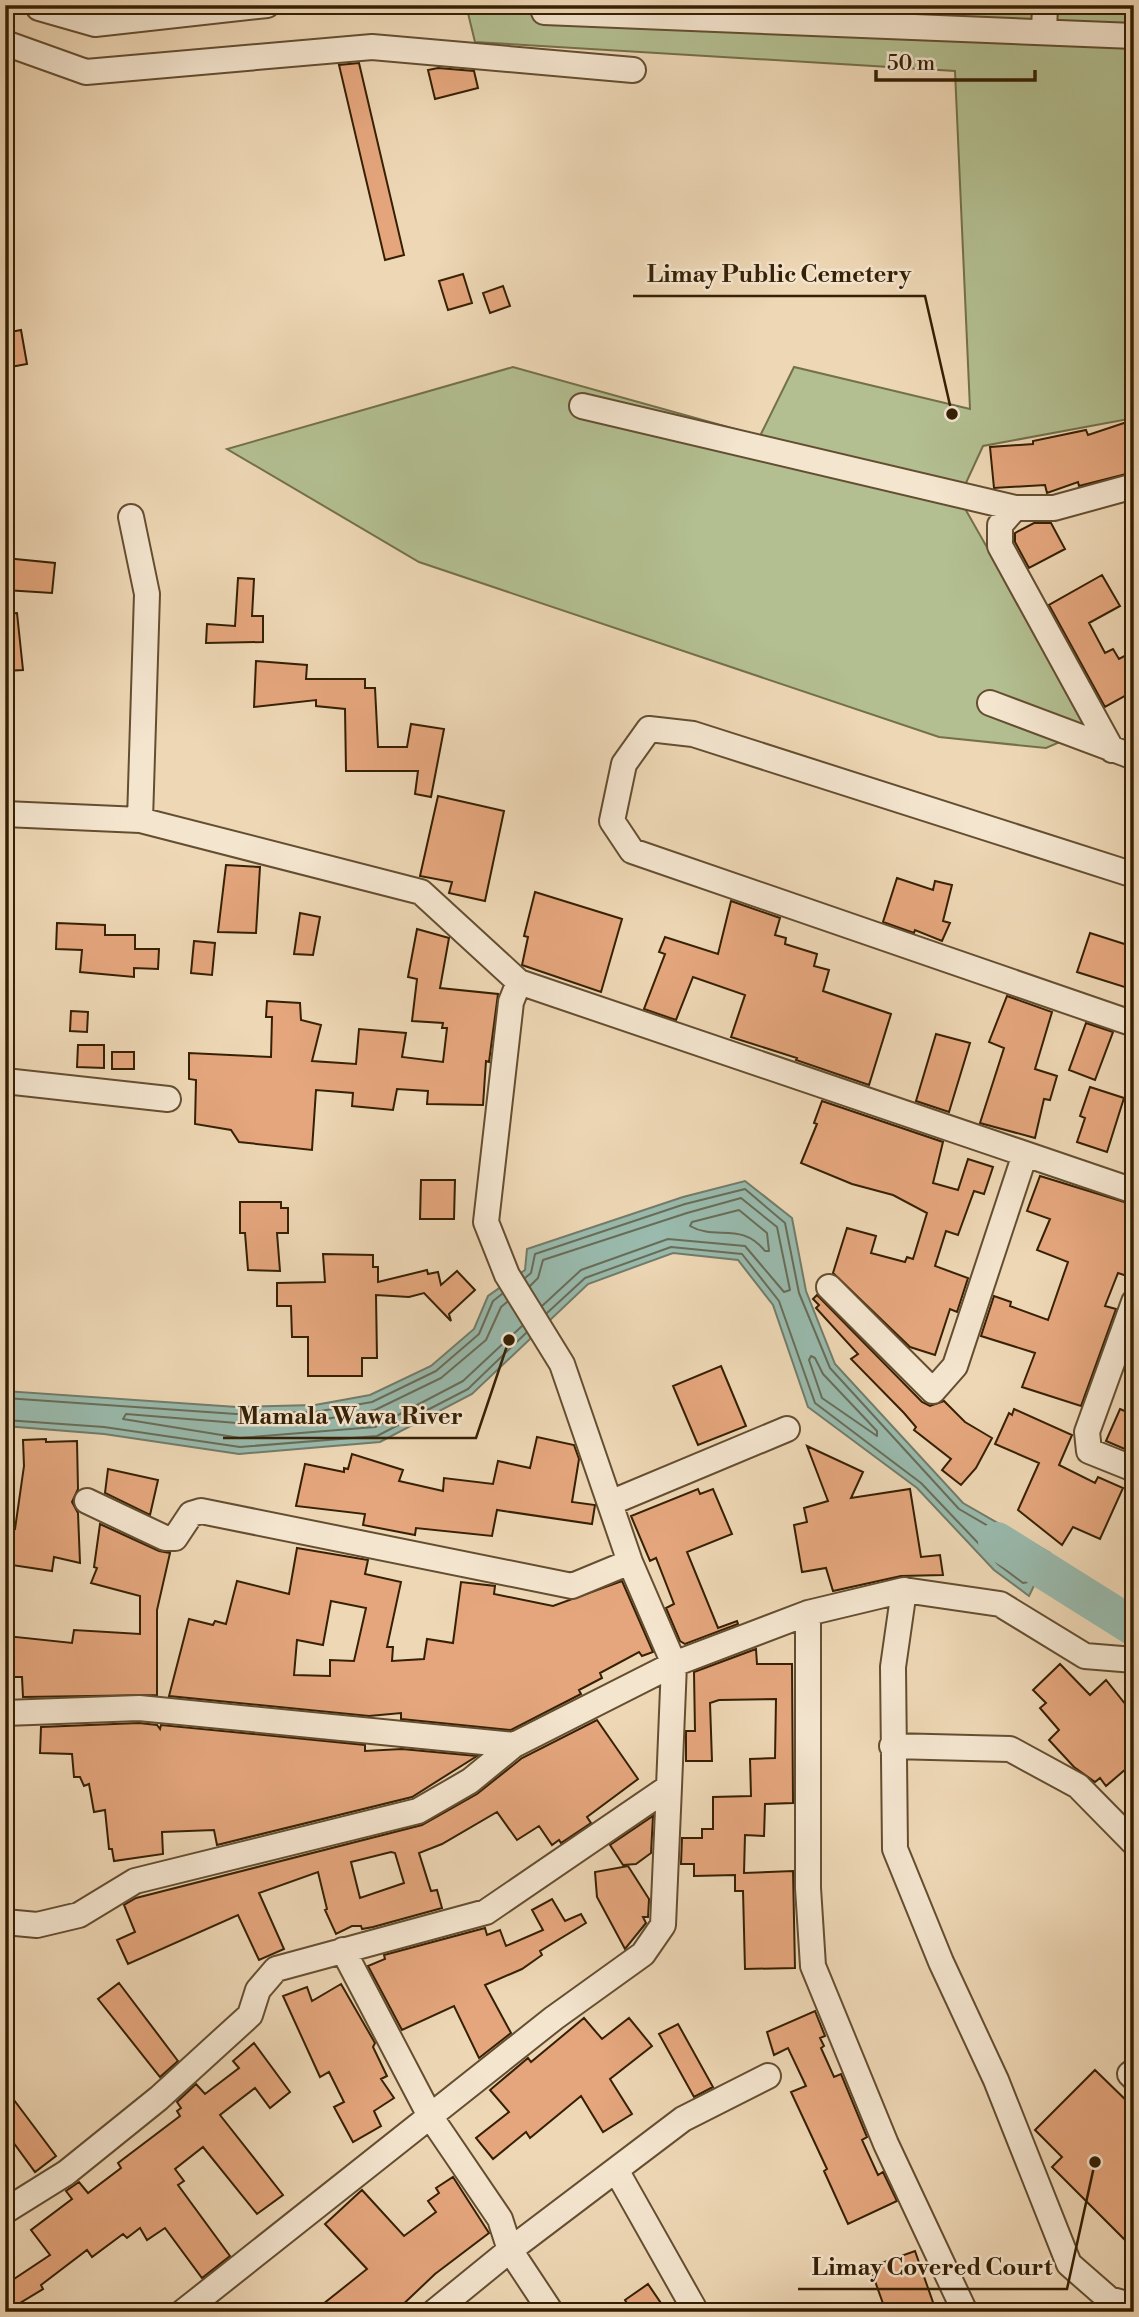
<svg xmlns="http://www.w3.org/2000/svg" width="1139" height="2317" font-family="'Libre Bodoni',serif">
	<style>
		.green { fill: #b3bf91; stroke: #74704a; stroke-width: 2 }
		.water { fill: #99baad; stroke: #717c69; stroke-width: 2 }
		.lines { fill: none; stroke-linecap: round; stroke-linejoin: round }
		.shore { stroke: #686d58; stroke-width: 2 }
		.river { stroke: #99baad; stroke-width: 38 }
		.building { fill: #e5a67d; stroke: #362004; stroke-width: 2; fill-rule: evenodd }
		.minor-casing { stroke: #644e30; stroke-width: 28 }
		.minor { stroke: #f4e5cf; stroke-width: 24 }
		.leader { fill: none; stroke: #362004; stroke-width: 2.5 }
		.callout-dot { fill: #362004; stroke: #f4e5cf; stroke-width: 2.5 }
		.callout-label { font-size: 24px; text-anchor: middle; font-weight: bold; fill: #362004; stroke: #f4e5cf; stroke-width: 5; stroke-linejoin: round; paint-order: stroke }
	</style>
	<rect width="100%" height="100%" fill="#eed7b5"/>
	<filter id="stains"><feTurbulence type="fractalNoise" baseFrequency=".00286" numOctaves="4"/><feColorMatrix values="0 0 0 0 .2 0 0 0 0 .09 0 0 0 0 .02 0 0 0 .5 -.17"/></filter>
	<radialGradient id="worn" r=".72"><stop offset=".6" stop-color="#630" stop-opacity="0"/><stop offset="1" stop-color="#630" stop-opacity=".3"/></radialGradient>
	<!-- green -->
	<path class="green" d="M466 5H1134V418L983 446 959 498 1090 729 1046 748 939 737 419 562 227 449 513 367 760 436 794 367 970 409 955 71 475 42Z"/>
	<!-- water -->
	<path class="water" d="M745 1181 792 1218 806 1291 835 1364 963 1503 1050 1553 1029 1596 994 1570 917 1488 808 1407 773 1305 738 1260 673 1253 588 1284 472 1394 380 1442 239 1454 104 1434 5 1426V1391L237 1407 315 1405 370 1395 431 1366 474 1329 488 1296 525 1270 527 1249 683 1197Z"/>
	<g class="lines">
		<!-- shore -->
		<path class="shore" d="M739 1210 767 1233 769 1251H765C741 1221 716 1241 690 1226L692 1222Z
			M525 1278 531 1273 535 1254 685 1204 745 1189 785 1223 799 1293 830 1368 959 1509 1038 1555 1028 1582 1023 1583 999 1565 921 1483 815 1403 779 1301 742 1254 671 1247 585 1278 547 1313
			M530 1286 538 1278 543 1260 687 1213 741 1198 777 1227 790 1290 784 1292 745 1246 668 1239 581 1270 542 1306
			M507 1302 501 1307 486 1340 441 1378 375 1410 315 1421 237 1423 126 1414 123 1419 240 1438 375 1427 463 1381 522 1326
			M811 1356 815 1358 823 1374 877 1431V1436L822 1398 809 1360Z
			M5 1398 236 1414 315 1412 372 1402 436 1371 479 1334 493 1301 502 1294
			M5 1420 104 1427 240 1447 377 1436 468 1389 526 1333
			M995 1543 1027 1559 1024 1569 1020 1570 994 1547Z"/>
		<!-- river -->
		<path class="river" d="M997 1541 1134 1627"/>
	</g>
	<!-- building -->
	<path class="building" d="M359 63 404 255 385 260 339 65Z
		M438 68 474 71 478 88 435 99 428 70Z
		M463 274 472 303 448 310 439 281Z
		M503 286 510 306 490 313 483 293Z
		M21 330 27 364 5 368V333Z
		M1127 422H1134V472L1079 486 1078 482 1047 493 1045 485 994 488 990 447 1033 444V441L1086 430 1088 435Z
		M1034 523H1051L1065 549 1029 568 1015 542V533Z
		M5 558 55 563 52 593 5 590Z
		M1102 575 1120 606 1089 623 1105 653 1113 649 1119 659 1134 651V691L1105 707 1049 605Z
		M238 578 254 579 252 616H263V642L206 643 207 624 235 626Z
		M17 613 23 670 5 671V614Z
		M256 661 307 665 306 679H365V688H375L378 747H407L411 724 444 729 431 797 415 794 418 771H346L345 709 316 706V700L254 707Z
		M438 796 504 811 485 901 449 893 452 882 420 876Z
		M226 865 260 867 256 933 218 932Z
		M897 878 933 890 935 881 952 885 943 921 950 923 942 941 915 930 914 933 883 922Z
		M535 892 622 919 601 992 522 965 528 937 524 936Z
		M731 901 780 918 775 935 786 938 785 944 817 954 814 966 829 970 823 991 891 1014 869 1085 796 1060 797 1058 731 1037 745 995 693 977 676 1020 644 1009 665 954 659 952 665 937 718 954Z
		M300 913 320 917 313 955 294 954Z
		M57 923 105 925V935H135V949H159L158 969 134 968V977L80 972 82 950 56 949Z
		M417 929 449 938 440 988 498 994 489 1062 486 1061 483 1105 427 1104 428 1091 397 1089 393 1110 352 1106 353 1093 316 1090 312 1150 239 1142 231 1130 195 1124 196 1080 189 1079V1053L271 1057 272 1017H266L267 1001 300 1003 301 1020 321 1025 312 1061 356 1064 359 1029 406 1033 402 1057 443 1062 447 1028H442L443 1023 412 1021 417 979 408 977Z
		M1090 933 1134 947V990L1077 972Z
		M194 941 215 943 212 975 191 973Z
		M1007 996 1052 1012 1035 1069 1057 1076 1050 1100 1044 1099 1035 1138 980 1123 1004 1048 989 1042Z
		M71 1011 88 1012 87 1032 70 1031Z
		M1086 1023 1113 1032 1095 1080 1069 1070Z
		M936 1034 970 1043 949 1112 916 1101Z
		M78 1045H104V1068L77 1067Z
		M112 1052H134V1069H112Z
		M1090 1087 1124 1098 1107 1152 1077 1142 1085 1118 1080 1116Z
		M822 1101 943 1142 933 1183 958 1190 968 1159 993 1167 984 1194 974 1191 958 1235 946 1231 935 1266 968 1278 957 1312 950 1309 935 1355 910 1347 833 1273 847 1228 876 1236 871 1253 905 1262 907 1257 913 1259 927 1213 893 1195 852 1184 801 1163 817 1124 814 1123Z
		M1040 1176 1134 1205V1264L1130 1277 1118 1273 1105 1306 1116 1309 1081 1406 1022 1387 1035 1353 981 1336 994 1296 1011 1302 1010 1306 1048 1320 1068 1262 1037 1250 1050 1219 1027 1211Z
		M421 1180H455L454 1219H420Z
		M240 1202H281V1208H288V1233H277L280 1271 248 1270 245 1233H240Z
		M323 1254 373 1255V1267H378V1282L427 1270 428 1274 438 1272 441 1285 457 1271 475 1290 449 1314 451 1321 424 1293 409 1297 376 1295 377 1358H362V1376H308V1337H292L291 1306H277V1283L325 1282Z
		M817 1295 922 1402 930 1406 944 1401 965 1422 992 1438 976 1468 961 1485 942 1470 951 1459 914 1430 916 1427 904 1413 851 1359 858 1354 816 1308 819 1305 813 1299Z
		M721 1366 746 1426 698 1445 673 1386Z
		M1014 1409 1072 1435 1059 1465 1095 1483 1098 1477 1123 1488 1100 1539 1073 1527 1062 1545 1018 1510 1039 1463 995 1444 1009 1413 1012 1415Z
		M1120 1409 1134 1415V1453L1106 1441Z
		M537 1437 574 1445 579 1459 572 1502 595 1505 592 1524 497 1510 492 1536 416 1528 415 1535 363 1525 365 1514 296 1506 305 1464 344 1472V1468L348 1469 352 1454 403 1470 399 1481 443 1491 444 1478 493 1484 498 1461 530 1468Z
		M46 1439V1442L77 1441 78 1489 72 1502 78 1513 80 1563 54 1557 52 1571 5 1564V1527L15 1529 24 1466 23 1440Z
		M807 1446 863 1472 851 1498 910 1489 921 1557 940 1555 943 1575 901 1576 833 1591 826 1568 802 1572 794 1525 807 1522 804 1508 828 1501Z
		M108 1469 158 1480 150 1515 105 1493Z
		M698 1489 700 1494 713 1489 732 1534 687 1552 718 1628 737 1621 738 1624 685 1644 680 1641 666 1608 674 1604 656 1558 650 1561 631 1516Z
		M100 1524 159 1551 170 1553 157 1610V1695L23 1697 22 1677H8L7 1636 72 1643 74 1630 140 1634V1596L91 1583 97 1568 94 1567Z
		M297 1548 368 1560 365 1574 401 1582 387 1647H393L392 1661 424 1659 427 1639 453 1643 461 1582 495 1586 494 1594 553 1606 622 1581 653 1652 642 1656 639 1652 600 1673 602 1678 579 1690 581 1694 511 1730 401 1719V1713L369 1716 169 1696 189 1619 213 1625 215 1621 226 1624 237 1581 289 1594ZM331 1601 366 1608 354 1661 330 1660V1676L294 1675 297 1640 323 1645Z
		M756 1649 757 1664H792L793 1803 765 1804 764 1836 745 1835 744 1873 793 1871 795 1968 745 1969 743 1891H735V1875L694 1876V1864H681L682 1838H702V1829H713V1797L751 1796 750 1759 775 1758 776 1699 719 1700 710 1703 712 1761H686V1731H695L694 1672Z
		M1060 1664 1090 1695 1106 1680 1134 1715V1762L1106 1786 1100 1778 1095 1782 1074 1767 1049 1740 1059 1730 1040 1708 1046 1703 1033 1690Z
		M597 1720 638 1779 587 1817 591 1823 561 1843 559 1840 552 1845 539 1826 517 1840 497 1812 442 1844 419 1853 431 1891 437 1890 442 1908 373 1927 362 1929 361 1926H352L336 1934 325 1910 327 1909 318 1872 259 1893 284 1949 259 1960 238 1915 128 1964 117 1940 135 1932 124 1905 136 1898 422 1825 477 1794 522 1758ZM391 1852 395 1853 404 1883 360 1898 351 1862Z
		M139 1723 157 1725 160 1729 161 1725 365 1745V1751L402 1749 477 1756 412 1797 217 1845 214 1830 162 1832 163 1854 114 1861 112 1849H109L105 1810 94 1812 89 1784 84 1786 80 1777H74L72 1754 40 1753 41 1727Z
		M653 1816 651 1853 636 1864 623 1865 610 1845Z
		M628 1866 649 1899 648 1917H643L646 1923 625 1949 597 1897 595 1872Z
		M552 1899 565 1921 581 1914 586 1923 540 1951 542 1955 522 1969 485 1985 511 2033 479 2058 454 2006 402 2030 368 1966 385 1959 384 1955 485 1928 487 1935 500 1930 506 1946 543 1930 532 1910Z
		M119 1983 178 2061 160 2077 98 1999Z
		M341 1984 375 2043 373 2047 387 2076 381 2079 394 2098 374 2111 381 2126 353 2142 334 2107 344 2102 329 2072 320 2077 283 1996 307 1987 312 2001Z
		M815 2011 825 2036 820 2038 824 2046 821 2048 834 2077 841 2074 867 2137 862 2140 878 2175 883 2172 897 2201 848 2224 824 2171 827 2169 791 2092 806 2086 788 2048 774 2055 767 2032Z
		M584 2018 602 2039 629 2018 652 2046 610 2079 632 2114 603 2132 581 2096 530 2138 526 2132 493 2159 476 2138 509 2112 490 2090 528 2058 531 2062Z
		M678 2024 713 2087 694 2097 659 2034Z
		M254 2043 290 2092 270 2108 255 2088 220 2115 283 2195 257 2214 203 2147 175 2169 184 2181 178 2185 230 2256 202 2278 165 2228 147 2240 140 2228 127 2238 123 2234 92 2257 87 2250 41 2285 43 2289 5 2312V2285L50 2255 31 2230 72 2199 66 2191 79 2182 88 2193 121 2168 118 2163 180 2116 177 2111 181 2108 177 2102 196 2084 205 2094 239 2068 233 2061Z
		M1095 2070 1134 2108V2249L1052 2167 1062 2157 1035 2130Z
		M5 2088 56 2156 35 2172 5 2131Z
		M453 2177 489 2233 435 2274 395 2312H313L367 2269 325 2224 362 2190 404 2236 436 2212 428 2201 439 2193 436 2188Z
		M915 2251 935 2308 925 2312H886L870 2267Z
		M648 2284 667 2312H632L625 2300Z"/>
	<g class="lines">
		<defs>
			<path id="minor" d="M38 5 39 8 95 24 267 5
				M542 5 544 12 1134 36
				M1044 32 1045 5
				M5 43 86 72 372 47 633 70
				M582 406 1015 508H1054L1134 486
				M1015 508 1000 525V546L1112 750
				M131 517 147 594 140 820
				M990 703 1134 757
				M5 814 140 820 421 892 519 982 1134 1191
				M1134 875 693 734 649 729 624 764 612 821 632 851 1134 1024
				M5 1081 168 1099
				M829 1287 933 1391 955 1366 1025 1154
				M1134 1302 1087 1432 1089 1451 1134 1469
				M87 1501 165 1538H175L191 1514 201 1511 572 1586 630 1562
				M610 1503 787 1429
				M904 1590 893 1667 895 1849 941 1962 996 2080 1069 2264 1109 2299 1134 2306
				M808 1613V1888L813 1966 886 2144 965 2312
				M5 1713 139 1708 514 1745
				M892 1746 1010 1749 1078 1786 1134 1843
				M5 1922 37 1925 79 1915 135 1881 418 1811 470 1781 514 1745 674 1664 808 1613 904 1590 1000 1604 1085 1656 1134 1660
				M343 1950 430 2116 500 2219 510 2250 434 2312
				M1134 2071 1130 2074 1134 2078
				M616 2170 696 2312
				M5 2211 66 2173 159 2098 250 2015 258 1990 276 1969 486 1912 669 1787 674 1664 630 1562 562 1364 507 1275 486 1222 511 1002 519 982
				M183 2312 554 2018 643 1954 663 1925 669 1787
				M551 2312 510 2250 683 2119 768 2076"/>
		</defs>
		<!-- minor casing -->
		<use href="#minor" class="minor-casing"/>
		<!-- minor -->
		<use href="#minor" class="minor"/>
	</g>
	<!-- callouts -->
	<path class="leader" d="M952 414L925 296H633M509 1340L476 1438H223M1095 2162L1067 2289H798"/>
	<g class="callout-dot">
		<circle cx="952" cy="414" r="7"/>
		<circle cx="509" cy="1340" r="7"/>
		<circle cx="1095" cy="2162" r="7"/>
	</g>
	<g class="callout-label">
		<text x="779" y="282">Limay Public Cemetery</text>
		<text x="350" y="1424">Mamala Wawa River</text>
		<text x="932" y="2275">Limay Covered Court</text>
	</g>
	<!-- margin -->
	<rect width="1139" height="2317" fill="none" stroke="#eed7b5" stroke-width="28"/>
	<rect x="7" y="7" width="1125" height="2303" fill="none" stroke="#362004" stroke-width="3.5"/>
	<rect x="14" y="14" width="1111" height="2289" fill="none" stroke="#362004" stroke-width="2"/>
	<!-- scale -->
	<path d="M876 70v10h159v-10" fill="none" stroke="#362004" stroke-width="3.5"/>
	<text x="887" y="70" font-size="21" fill="#362004" stroke="#f4e5cf" stroke-width="5" paint-order="stroke">50 m</text>
	<rect width="100%" height="100%" filter="url(#stains)"/>
	<rect width="100%" height="100%" fill="url(#worn)"/>
</svg>
